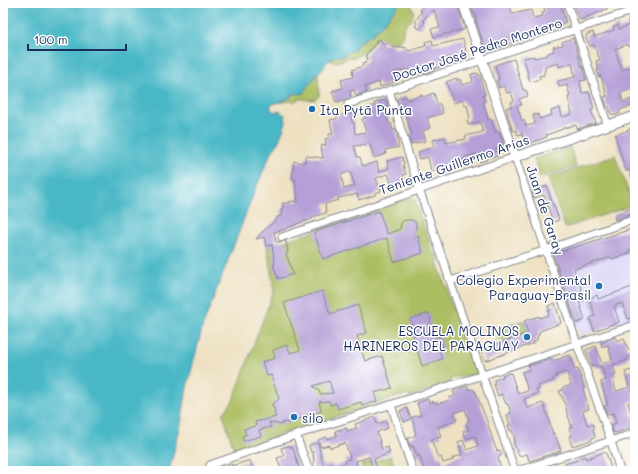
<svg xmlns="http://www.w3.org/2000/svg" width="638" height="474" font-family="Mali,sans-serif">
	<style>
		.built { fill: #dad6f7 }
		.green { fill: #acbe62; stroke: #647660 }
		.water { fill: #4ab7c6; stroke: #327392 }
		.building { fill: #b59fd7; fill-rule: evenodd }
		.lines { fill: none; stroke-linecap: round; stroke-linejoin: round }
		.minor-casing { stroke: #848890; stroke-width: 9 }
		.tertiary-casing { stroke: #848890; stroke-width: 11 }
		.minor { stroke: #fff; stroke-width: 7 }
		.tertiary { stroke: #fff; stroke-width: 9 }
		.poi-dot { fill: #1f6fb2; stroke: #fff; stroke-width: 1.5 }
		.labels { text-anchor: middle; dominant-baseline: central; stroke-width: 3; stroke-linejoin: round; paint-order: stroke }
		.street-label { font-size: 13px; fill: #1b2f5e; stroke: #fff }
		.poi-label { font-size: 13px; fill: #1b2f5e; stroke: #fff; text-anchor: start }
	</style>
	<rect width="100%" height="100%" fill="#fff"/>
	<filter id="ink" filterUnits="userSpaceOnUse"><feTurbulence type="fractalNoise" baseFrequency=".025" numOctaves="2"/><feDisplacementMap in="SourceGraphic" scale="8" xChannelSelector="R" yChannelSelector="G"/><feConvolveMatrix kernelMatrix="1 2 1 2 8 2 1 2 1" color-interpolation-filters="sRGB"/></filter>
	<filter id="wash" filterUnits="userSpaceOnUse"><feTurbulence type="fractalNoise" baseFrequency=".012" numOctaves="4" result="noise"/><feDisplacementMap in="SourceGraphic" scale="16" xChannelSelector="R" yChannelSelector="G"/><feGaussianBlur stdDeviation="0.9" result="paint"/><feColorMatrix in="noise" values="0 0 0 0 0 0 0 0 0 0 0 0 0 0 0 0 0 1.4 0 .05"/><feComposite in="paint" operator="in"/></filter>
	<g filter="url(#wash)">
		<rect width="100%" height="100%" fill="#eee1c2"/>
		<!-- built -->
		<path class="built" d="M635 226V318L580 336 552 254Z"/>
		<!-- green -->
		<path class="green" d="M400 3H410L414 12 411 21C403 25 402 31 403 38 390 49 391 37 379 37L374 41 367 50 356 57 353 58 350 57 337 62 330 61 335 56H343L355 47 359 42 373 34V31L380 27Z
			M318 72 319 93V96L316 99C314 99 311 100 309 100 302 100 301 96 294 102L292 101 274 103 280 102 291 97V96L297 93H304L307 87 313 80Z
			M570 147 576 166 540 178 534 159Z
			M615 155 633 205 565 228 548 178Z
			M414 197 433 253 437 255 438 260 437 263 445 285 447 286V292L454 312 457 313V320L471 359 474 363 477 364 479 373 465 377 461 376 450 379 451 382 410 397 406 394 234 450 223 414 233 401 274 290 267 247Z
			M523 320 527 332 500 342 496 330Z
			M391 456 395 468 386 471H363L361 465Z"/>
		<!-- water -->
		<path class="water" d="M3 3H400L380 27 373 31V34L359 42 353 51 348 52 343 56H335C331 60 324 62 324 68L316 74 313 80 307 87 304 93 297 94 296 93 291 95V97L280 102 274 103 270 107 272 110 275 112 280 111 281 113 285 115 286 122 284 128 277 145 271 153 255 190 203 325 187 387 181 424 169 471H3Z"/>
		<g id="blocks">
			<!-- building -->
			<path class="building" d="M425 3H443L444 6 450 3H451L452 6 457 4 465 29 434 37 431 29 440 27 434 10 427 15 423 21 425 22 420 29 415 26 417 23 415 22 422 11 420 10Z
				M472 3H510L512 14 531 10 533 18 543 16 542 13 545 12 543 3H560L566 22 563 23 562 25 557 27V25L545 29 546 31 532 36V37L528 38 514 41V43L498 47 499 48 493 50 491 45 484 47 477 23H476L475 14H474L473 12 471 5H473Z
				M573 3H605L607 9 580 20Z
				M635 17V45L629 47 628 44 615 49 622 70 635 66V74H633L635 80V88L620 93 623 102 635 98V105L619 110 620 113 616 115 611 114 609 107H607L604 97 607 96 601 76 599 77 597 70H599L596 61 600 60 594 45 590 46 586 38 587 34 593 32 594 37 614 30 613 27 618 25 619 29 629 25 628 20Z
				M573 38 582 68 583 67 586 80 580 81 582 93 589 92 594 109 591 110 596 123 577 129 576 125 563 128V129L546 135 547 137 525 145 522 134 518 135 516 130 513 131 507 113H508L506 108 512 106 511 102 514 101 511 92 507 93 504 86 499 88 497 80 499 79 495 65 514 59 523 90H526L528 96 519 99 522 105 517 106 522 121 524 120 526 126 535 124 533 115 538 114 539 119 552 115 551 111 560 108 562 117 572 114 568 97 570 96 567 85 559 87 558 81 575 77 572 63 559 67 558 63 545 67V71L544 72V75L539 76 540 79 530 82 524 58 534 56V58L548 55V53L554 51 553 47 563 45 562 42Z
				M380 39 383 45 388 43 390 45 395 48 396 47 398 49 401 46 403 48 405 47 409 51 426 46 425 42 432 40 433 46 463 39 467 56 451 59 450 57 440 60 442 66 434 69V70L423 74V73L418 74 417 70 411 72 410 69 394 72 397 81 380 87 379 82 365 87 367 92 356 96 354 90 350 91 351 98 336 102 332 91 343 88 341 80 353 77 352 70 363 66 362 64 366 63 365 61 368 60 366 55 375 44 377 43 375 41Z
				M476 73 480 75 485 95H483L485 101 483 102 488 120 491 119 495 132 498 131 502 139 503 147 496 148 498 156 487 158V160L479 162 477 154 465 157V159H463L465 166 447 171V172L441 174 440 170 431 171 428 157 420 159 418 152 434 147 432 140 445 137 446 143 466 139 465 136 483 132 480 122 468 125 467 120 470 119 467 105 465 106 463 101H462V100L454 103 446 82 457 78V81L460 79 462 85 473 82 471 74Z
				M434 93 437 104H440L443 113 427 118 430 128 423 131 426 141 411 144 408 136 412 135 405 112 401 113 397 99 406 96 407 100 422 95 423 97Z
				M386 100 388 110H386L389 124 391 123 393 130 396 129 399 147 385 150 386 154 374 158 370 144 354 146 357 157H360L362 165 363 164V166L377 162 379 172 389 168 387 161 402 157 404 164 403 165 406 174 403 175 406 184 393 189 388 174 376 178 381 191 375 193V195L359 200 357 194 338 198V200L325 204 326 213 312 217V219L296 224V225L286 228V229L274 232 276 242 286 241 288 252 286 253 293 274 278 279 273 264H275L272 245 266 246 264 237 256 239 262 232 277 219V217L282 216 281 209H283V203H290V201L298 202 295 179H292L294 161 303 163V162H305L306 156 323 158 321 146 326 145 325 139 329 138V134H333L330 120 337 119V116L346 114 345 113 351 111 352 122H354L355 134 366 132 362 119 366 117V115H367L366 109 372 108 371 106H375L374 103ZM350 171 355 186 344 189 341 175Z
				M634 127 635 130V142L634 143 635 147V184H634L629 170 626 171 615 135 629 130V129Z
				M547 186 553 206 554 205 559 220 553 222 544 195 534 198 532 191Z
				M635 207V213L615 220 614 215Z
				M379 211 387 234 400 229 401 223 405 220H411L414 221 416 223V229L413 238 418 236 423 253 394 262 387 238 323 259 314 232Z
				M635 228V248L629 250 630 253 612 259 611 257 574 269 585 300 579 302 585 320 576 323 553 254Z
				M635 286V317L628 319 622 303 614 306 619 322 594 331 590 318 595 316 589 298 597 295 598 299Z
				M322 291 330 314 358 305 367 333 357 336 365 361 382 356 392 388 374 393 377 401 362 406 361 402 338 409 336 403 331 405 329 401 319 402 321 409V411L318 413 314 412 311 416 307 415 303 418 298 419 296 421 292 420 288 423 284 422 281 425 269 422 271 427 259 430 261 436 243 441 242 436 246 435 244 429 256 426 255 422 276 417 274 413 275 409 273 408 272 404 279 399 271 375 267 376 262 362 275 358 273 350 287 345 290 353 300 350 284 303ZM329 381 333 393 320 394 319 391 313 386Z
				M555 303 561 323 540 331 536 341 533 342 534 343 485 361 481 350 528 333 524 321 539 316V318L549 315 548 311H550L548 306Z
				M429 313 431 320 430 321 435 338 440 336 443 347 439 349 442 359 422 366 413 336 415 335 410 319Z
				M615 337 617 341 624 338 628 350 635 348V354L627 357 628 360 613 365 616 375 612 376 616 391 629 387 625 372 635 369V390L632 391 635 400 628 403 633 418 635 417V426L616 433 613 432 611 425 616 423 613 413 612 414 611 413 607 414 604 406 608 405 601 382 606 380 601 366 597 368 596 365 592 367 586 350 596 346 602 364 612 360 608 345 602 347 601 342Z
				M570 355 575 370 578 369 585 389H583L589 409 583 411 587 425 593 424 594 429H593L595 437 592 438V440L572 446 569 437 572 436 569 428 572 427 566 410H567L562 396H561L559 391 563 390 562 388 571 385 567 372 556 375 557 377 553 378 554 380 538 386 539 389 536 390 538 394 524 399 527 408 543 403 550 422H549L553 434H555L561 451 529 461 527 454 519 456 514 444V440H515L512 430 510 431 508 425H510L507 415 511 413 508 404H506L502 394 498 396 494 384H496L494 380 503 377 502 375 511 373 518 394 528 391 522 372 529 370 528 366 551 359 552 361 563 358 562 357Z
				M467 386 469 390 473 389 474 392 475 391 487 421 493 441 497 451 500 450 502 455 499 456V458L498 459 502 471H425L419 455 417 456 413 446 411 447 407 439 416 435 412 417 421 415 417 403 428 399 429 403 433 401 434 403 437 402V404L450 400 449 398 455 396 453 391ZM465 409 469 421H468V422L466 423 469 430 463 431 466 439 475 436 478 446 467 450 463 440 458 442 462 455 452 458 453 460 443 463 441 457 438 458 431 439 441 437 438 427 457 420 454 413Z
				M407 408 411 419 404 422 400 411Z
				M375 417 377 424 386 421 388 428 377 432 382 449 388 447 390 453 374 459 377 469 373 470 369 457 356 461 359 471H314L313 469 314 468 313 464 314 463 313 452H311L309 445 318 443 323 465H325V466L332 464 333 467 346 463 345 460 350 459 349 457H350L345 443 330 448 329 445 321 447 318 440 326 437 327 439 337 436 335 431 346 428 347 431 357 428 355 424Z
				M288 446 293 448 300 471H282L277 458 284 456 281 448Z
				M604 452 606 453 612 471H554V470L565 466 564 464 578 460 577 459 585 456 586 459Z
				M250 460 253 471H213V470L232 464V466Z"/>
		</g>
	</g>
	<g filter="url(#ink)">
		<use href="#blocks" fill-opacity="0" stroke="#848890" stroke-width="1"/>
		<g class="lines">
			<defs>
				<path id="minor" d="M567 3 608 126
					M389 90 419 189 450 281 515 471
					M348 104 635 10
					M282 237 515 157 577 344 611 441 620 471
					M450 281 546 250 635 219
					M391 405 413 471
					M296 435 309 471
					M210 465 296 435 483 375 635 325
					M517 471 635 433"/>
				<path id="tertiary" d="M463 3 515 157 635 116"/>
			</defs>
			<!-- minor casing -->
			<use href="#minor" class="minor-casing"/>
			<!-- tertiary casing -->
			<use href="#tertiary" class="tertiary-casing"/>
			<!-- minor -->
			<use href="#minor" class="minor"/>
			<!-- tertiary -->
			<use href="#tertiary" class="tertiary"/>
		</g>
	</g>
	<!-- markers -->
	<g class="poi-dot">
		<circle cx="312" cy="109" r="4"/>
		<circle cx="599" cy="286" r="4"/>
		<circle cx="527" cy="337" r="4"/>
		<circle cx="294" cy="417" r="4"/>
	</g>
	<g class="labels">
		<!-- street labels -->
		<g class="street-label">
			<text transform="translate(477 49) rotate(-18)">Doctor José Pedro Montero</text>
			<text transform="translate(454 164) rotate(-19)">Teniente Guillermo Arias</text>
			<text transform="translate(546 210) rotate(72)">Juan de Garay</text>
		</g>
		<!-- poi labels -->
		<g class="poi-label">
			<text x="320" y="109">Ita Pytã Punta</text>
			<text x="591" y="279" text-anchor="end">Colegio Experimental<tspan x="591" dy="15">Paraguay-Brasil</tspan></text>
			<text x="519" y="330" text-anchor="end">ESCUELA MOLINOS<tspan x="519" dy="15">HARINEROS DEL PARAGUAY</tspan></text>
			<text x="302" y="417">silo</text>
		</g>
	</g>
	<!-- margin -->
	<rect width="638" height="474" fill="none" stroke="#fff" stroke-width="16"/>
	<!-- scale -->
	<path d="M28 44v6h98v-6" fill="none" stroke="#1b2f5e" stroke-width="2"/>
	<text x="34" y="44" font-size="12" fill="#1b2f5e" stroke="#ffffff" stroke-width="3" paint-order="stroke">100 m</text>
</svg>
